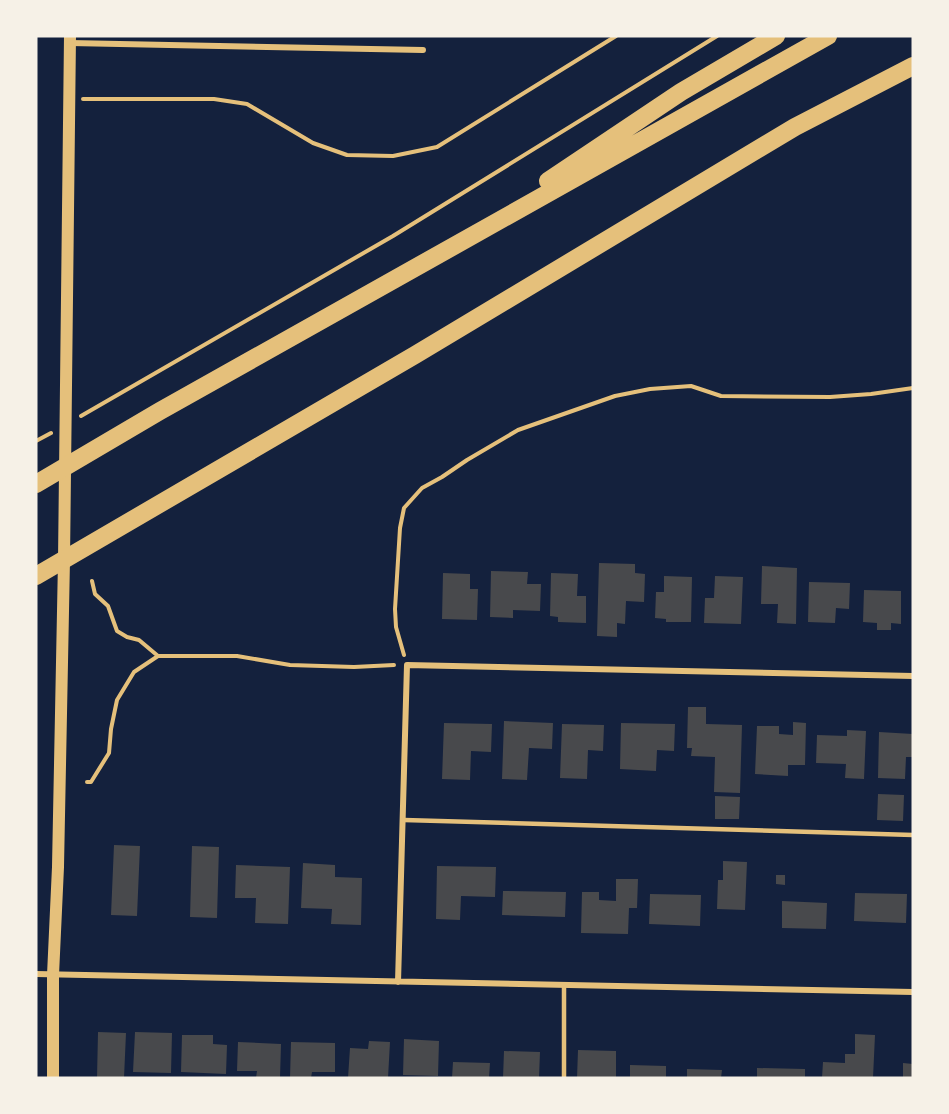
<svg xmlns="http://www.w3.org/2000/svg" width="949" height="1114" font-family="'Space Grotesk',sans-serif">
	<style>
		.building { fill: #48494c }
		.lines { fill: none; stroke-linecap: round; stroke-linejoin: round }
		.path { stroke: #e5c07b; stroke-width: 4 }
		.service { stroke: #e5c07b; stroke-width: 4.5 }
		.minor { stroke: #e5c07b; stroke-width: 6 }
		.secondary { stroke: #e5c07b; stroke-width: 12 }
		.motorway { stroke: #e5c07b; stroke-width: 18 }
	</style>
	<rect width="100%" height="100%" fill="#14213d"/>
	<!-- building -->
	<path class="building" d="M599 563 635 564V573L645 574 644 602 626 601 625 624 617 623V637L597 636Z
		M762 566 797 568 796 624 777 623 778 604H761Z
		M491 571 528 572 527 584H541L540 611 513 610V618L490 617Z
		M443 573 470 574V589H478L477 620 442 619Z
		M551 573 578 574 577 596H586V623L558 622V617L550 616Z
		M664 576 692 577 691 622H666V619L655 618 656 592H664Z
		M715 576 743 577 741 624 704 623 705 598H714Z
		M809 582 850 583 849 609 836 608 835 623 808 622Z
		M864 590 901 591V624L891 623V630H877V623L863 622Z
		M688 707H706V724L742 725 740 793 714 792 715 757 691 756 692 748H687Z
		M504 721 553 723 552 749 529 748 527 780 502 779Z
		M793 722 806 723 805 765H788V776L755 774 757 726H779V734L793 735Z
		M444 723 492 724 491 752 471 751 470 780 442 779Z
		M621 723 675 724 674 751 657 750 656 771 620 769Z
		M562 724 604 725 603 751 588 750 587 779 560 778Z
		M847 730 866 731 864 779 845 778 846 764 816 763 817 735 847 736Z
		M879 732 913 734V757H906L905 779 878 778Z
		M878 794 904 795 903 821 877 820Z
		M715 796 740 797 739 819H715Z
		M114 845 140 846 137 916 111 915Z
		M192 846 219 847 217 918 190 917Z
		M723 861 747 862 745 910 717 909 718 880H723Z
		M303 863 335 865V877L362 878 361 925 331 924 332 909 301 908Z
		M236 865 290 867 288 924 255 923 256 898H235Z
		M437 866 496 867 495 897 461 896 460 920 436 919Z
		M776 875H785V885L776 884Z
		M616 879H638L637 908H629L628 934 581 933 582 892H599V900L616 901Z
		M503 891 566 892 565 917 502 915Z
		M855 893 907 894 906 923 854 921Z
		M650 894 701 895 700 926 649 924Z
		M782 901 827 903 826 929 782 928Z
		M98 1032 126 1033 124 1078H97Z
		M135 1032 172 1033 171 1073 133 1072Z
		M855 1034 875 1035 873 1078H822L823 1062 845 1063V1054H855Z
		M182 1035H213V1044L227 1045 226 1074 181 1072Z
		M404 1039 439 1041 438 1076 403 1075Z
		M369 1041 390 1042 388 1078H348L350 1048 368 1049Z
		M238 1042 281 1044 280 1078H256L257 1071H237Z
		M291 1042 335 1043V1072H312L311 1078H290Z
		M578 1050 616 1051V1078H577Z
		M504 1051 540 1052 539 1078H503Z
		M453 1062 490 1063 489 1078H452Z
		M903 1063 913 1064V1078H903Z
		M630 1065 666 1066V1078H630Z
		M757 1068 805 1069V1078H757Z
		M687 1069 722 1070 721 1078H687Z"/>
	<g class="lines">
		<!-- path -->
		<path class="path" d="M83 99H214L247 104 313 143 347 155 393 156 437 147 616 36
			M81 416 393 236 717 36
			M36 441 51 433
			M92 581 95 594 108 606 117 631 127 637 139 640 158 656
			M404 655 396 627 395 609 400 528 404 508 422 488 442 477 467 460 518 430 615 396 650 389 691 386 721 396 830 397 871 394 913 388
			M87 782H91L109 753 111 729 117 700 134 672 158 656H237L290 665 354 667 394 665"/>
		<!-- service -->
		<path class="service" d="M404 820 913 835
			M564 985V1078"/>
		<!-- minor -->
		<path class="minor" d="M70 43 423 50
			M36 974 913 992
			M398 982 407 665 913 676"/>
		<!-- secondary -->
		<path class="secondary" d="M53 1078V975L58 867 64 560 70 36"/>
		<!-- motorway -->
		<path class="motorway" d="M548 181 681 92 776 36
			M36 484 160 411 828 36
			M36 576 415 355 795 127 913 66"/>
	</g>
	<!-- border -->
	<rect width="949" height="1114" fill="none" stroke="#f6f1e7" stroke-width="75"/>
</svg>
